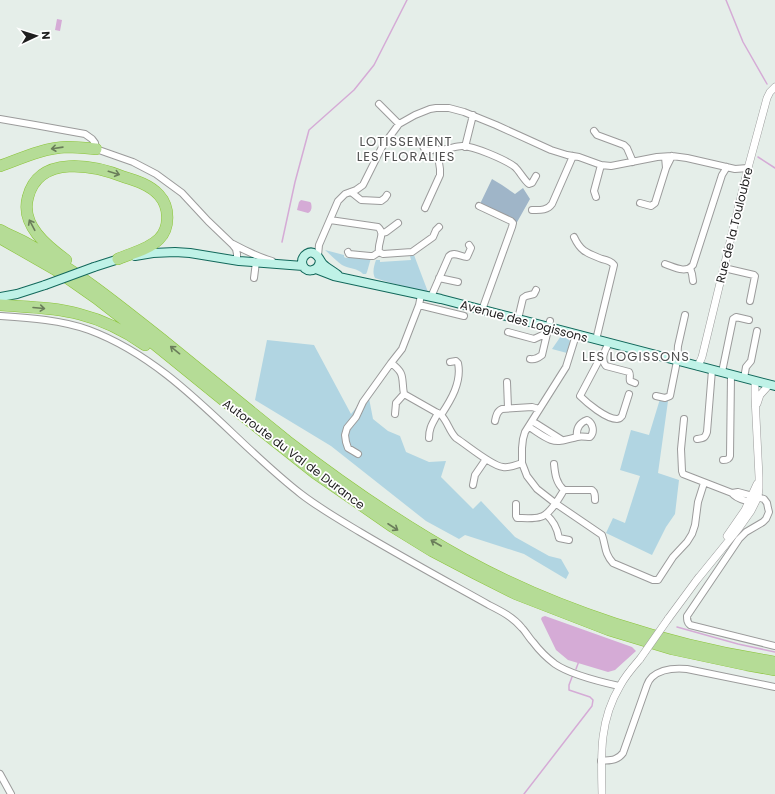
<svg xmlns="http://www.w3.org/2000/svg" width="775" height="794" font-family="Poppins,sans-serif">
	<style>
		.grass { fill: #b1d5e2 }
		.forest { fill: #9fb5c8 }
		.water { fill: #d5abd6 }
		.lines { fill: none; stroke-linecap: round; stroke-linejoin: round }
		.stream { stroke: #d5abd6; stroke-width: 1.5 }
		.minor-casing { stroke: #9b9b9b; stroke-width: 8 }
		.tertiary-casing { stroke: #9b9b9b; stroke-width: 8 }
		.secondary-casing { stroke: #12685b; stroke-width: 10 }
		.motorway-casing { stroke: #8cc43a; stroke-width: 12 }
		.minor { stroke: #fff; stroke-width: 6 }
		.tertiary { stroke: #fff; stroke-width: 7 }
		.secondary { stroke: #bff2e7; stroke-width: 8 }
		.motorway { stroke: #b5dc96; stroke-width: 11 }
		.tertiary-bridge-casing { stroke: #9b9b9b; stroke-width: 8; stroke-linecap: butt }
		.secondary-bridge-casing { stroke: #12685b; stroke-width: 10; stroke-linecap: butt }
		.tertiary-bridge { stroke: #fff; stroke-width: 7 }
		.secondary-bridge { stroke: #bff2e7; stroke-width: 8 }
		.oneway { stroke: #6a7d5a }
		.labels { text-anchor: middle; dominant-baseline: central; stroke-width: 3.5; stroke-linejoin: round; paint-order: stroke }
		.street-label { font-size: 12px; fill: #1e1e1e; stroke: #fff }
		.neighbourhood-label { font-size: 13px; letter-spacing: 1px; fill: #515151; stroke: #fff }
	</style>
	<rect width="100%" height="100%" fill="#e5eee9"/>
	<!-- grass -->
	<path class="grass" d="M325 250 344 255V257L346 258 351 257 371 258 367 272 366 274H363C358 268 349 269 342 265 336 261 331 255 325 250Z
		M414 255 428 292 391 283 375 278C372 272 374 266 376 260H380V262L411 260 410 256Z
		M561 336 569 338 570 342 567 353 552 349Z
		M267 340 314 345 351 414 368 393 373 419 388 431 400 436 406 452 429 462 446 461 441 477 473 509 481 501 515 537 549 556 561 559 569 573 566 579 524 554 465 535 459 539 426 521 331 446 255 400Z
		M660 399 668 401 658 473 679 480 675 514 666 527 652 555 606 533 613 518 625 523 640 476 620 470 631 430 649 435Z"/>
	<!-- forest -->
	<path class="forest" d="M492 179 502 185 515 194 523 188 530 199 516 224 480 204Z"/>
	<!-- water -->
	<path class="water" d="M57 19 62 20 60 31 55 30Z
		M301 200 310 202 311 203C312 207 312 211 308 213L297 210 299 202Z
		M545 616 632 647 636 651 615 670 608 672 568 660 556 650 541 619 542 617Z"/>
	<g class="lines">
		<!-- stream -->
		<path class="stream" d="M726 0 743 42 767 84
			M758 157 775 168
			M282 242 295 182 309 130 354 90 374 65 407 0
			M677 627 738 644 775 652
			M576 669 579 661
			M524 794 592 706 593 700 590 697 569 690V685L572 677"/>
		<defs>
			<path id="minor" d="M379 104 399 124
				M0 119 35 125 85 134 92 139 95 143 96 149 133 162 156 174 182 193 208 221 232 244 236 249 237 254V260
				M594 131 597 135 624 145 627 148 633 162
				M423 145a6 6 0 1 1 12 0a6 6 0 1 1-12 0Z
				M413 143 415 142 423 143
				M465 147 473 115
				M434 149C442 152 454 146 462 146 474 146 506 160 515 167 520 172 524 180 529 184L532 183 536 176
				M665 157 666 168 672 156
				M351 192 361 200 381 201 385 198 387 195
				M596 197 594 191 601 165
				M640 203 651 206 655 203 666 168
				M479 206 511 221 513 223 512 227 482 310
				M425 208 440 175V169L437 150
				M532 210C539 210 547 211 552 204L573 156
				M330 220 378 227C386 234 377 242 379 252
				M382 233 386 232 398 223
				M574 237C581 252 587 253 602 259 607 260 611 261 614 265L596 340
				M233 244C246 251 258 257 272 261
				M348 252 349 254 370 256H373L379 252
				M379 252 383 254 412 252 433 237 436 230 439 227
				M318 256 319 245 338 201 345 194 356 190 363 185 382 147 399 124 415 115 430 109 436 108H449L464 112 496 125 551 150 567 155 579 157 601 165 611 166 657 157 672 156 687 158 735 169 748 168
				M665 264C674 267 686 274 693 265L722 175 727 167
				M690 268 692 274 693 281
				M724 268 754 275 755 276 750 301
				M254 278 256 262
				M439 278 458 282
				M421 295 419 305 402 349 391 363C406 374 401 378 404 394L441 415C448 422 449 431 456 438 467 445 492 466 503 467 510 468 516 465 522 463
				M431 297 449 256C454 251 461 257 467 257L471 248 469 245
				M419 305 464 316
				M0 316C30 318 61 320 89 330 175 362 231 440 301 494 319 508 340 520 360 532 402 557 446 581 489 605 501 611 513 617 522 628 526 632 529 638 533 642 539 650 547 658 555 664 571 675 601 682 619 686
				M518 319 523 298 526 296 534 294 536 290
				M508 332 534 339 547 333
				M576 335 566 367 525 432 523 439 522 448V463L527 476 537 489 555 503 602 535C606 546 604 553 613 563L653 580H658L673 557 687 542 692 534 695 525 698 502 704 483
				M609 343C605 350 600 359 606 366L629 372C631 375 629 378 630 381L635 383
				M604 353 599 360 580 396C587 403 606 419 617 419 620 419 620 418 622 416L629 394
				M530 359C535 360 538 358 542 355L550 321
				M722 372 733 319 736 317 749 320
				M744 378 746 367 751 361 757 331
				M507 382 508 408
				M656 396 665 398 670 396 677 361 678 346 685 315
				M395 414 396 403 404 394
				M441 415C451 400 462 382 458 363L456 361 450 362
				M684 419 681 449 682 471 683 474 732 493C736 499 745 500 752 503
				M495 421C496 416 497 411 502 409L532 407 539 409
				M532 421 562 440
				M529 427C536 431 543 437 551 440 560 443 568 439 577 437 581 436 586 437 590 437 595 432 593 423 587 420 579 423 576 429 577 437
				M429 438C429 427 433 423 438 413
				M697 439C704 438 705 438 707 432L712 370
				M358 454 348 448 346 442 345 435 347 428 356 417 363 402 391 363
				M723 460C726 460 729 460 730 456L731 375
				M554 464C555 474 556 483 564 490
				M473 485 475 475 486 459
				M732 493 738 492 764 499 767 503 768 508 769 512 766 519 763 522 746 532 739 539 687 616C687 620 687 622 690 625L775 646
				M516 504V516L517 518C523 518 535 519 540 517 550 515 559 498 564 490H592C595 492 595 496 595 500
				M546 514C553 521 557 527 559 538L569 540
				M601 761C610 760 617 761 623 753L647 685C648 682 650 679 652 677 661 669 676 668 687 669L775 687
				M0 774 11 794"/>
			<path id="tertiary" d="M698 366 702 357 748 168 767 98 770 92 775 87
				M757 404 760 395 769 385
				M727 536 745 510 757 484
				M696 581 739 528 751 511 758 497 759 488V477L755 397V381
				M668 619 699 577
				M602 794C601 756 599 721 620 686 625 676 633 667 640 659"/>
			<path id="secondary" d="M135 256 153 253 175 252 190 253 239 261 303 266
				M320 260C319 273 303 274 302 262 302 255 310 250 315 254 319 256 320 261 323 264 327 268 333 271 338 275
				M94 267 122 258
				M316 269 334 276 441 299 775 386
				M0 297 17 294 45 285"/>
			<path id="motorway" d="M0 166C22 158 43 148 67 147 77 147 86 148 96 149
				M0 230C9 235 19 239 28 244 77 271 121 307 164 341 205 374 246 408 287 441 343 484 402 525 464 559 559 611 668 645 775 662
				M0 238 56 270 96 298 132 326 227 403 315 473 393 527 432 551 474 573 516 594 609 630 672 649 747 665 775 670
				M66 260C47 246 20 225 28 197 39 154 94 165 124 177 137 181 150 185 159 195 170 207 170 228 159 239 148 250 131 253 118 259
				M0 305C26 307 54 307 79 314 103 320 125 331 145 345"/>
		</defs>
		<!-- minor casing -->
		<use href="#minor" class="minor-casing"/>
		<!-- tertiary casing -->
		<use href="#tertiary" class="tertiary-casing"/>
		<!-- secondary casing -->
		<use href="#secondary" class="secondary-casing"/>
		<!-- motorway casing -->
		<use href="#motorway" class="motorway-casing"/>
		<!-- minor -->
		<use href="#minor" class="minor"/>
		<!-- tertiary -->
		<use href="#tertiary" class="tertiary"/>
		<!-- secondary -->
		<use href="#secondary" class="secondary"/>
		<!-- motorway -->
		<use href="#motorway" class="motorway"/>
		<defs>
			<path id="tertiary-bridge" d="M640 659 668 619"/>
			<path id="secondary-bridge" d="M45 285 94 267"/>
		</defs>
		<!-- tertiary-bridge casing -->
		<use href="#tertiary-bridge" class="tertiary-bridge-casing"/>
		<!-- secondary-bridge casing -->
		<use href="#secondary-bridge" class="secondary-bridge-casing"/>
		<!-- tertiary-bridge -->
		<use href="#tertiary-bridge" class="tertiary-bridge"/>
		<!-- secondary-bridge -->
		<use href="#secondary-bridge" class="secondary-bridge"/>
	</g>
	<!-- one-way arrows -->
	<defs><path id="oneway-shaft" d="M-6 0H5M1.5-3L5.5 0L1.5 3" fill="none" stroke-width="1.6" stroke-linecap="round" stroke-linejoin="round"/></defs>
	<g class="oneway">
		<use href="#oneway-shaft" transform="translate(57 148) rotate(172)"/>
		<use href="#oneway-shaft" transform="translate(114 173) rotate(17)"/>
		<use href="#oneway-shaft" transform="translate(32 225) rotate(-118)"/>
		<use href="#oneway-shaft" transform="translate(39 308) rotate(5)"/>
		<use href="#oneway-shaft" transform="translate(175 350) rotate(-141)"/>
		<use href="#oneway-shaft" transform="translate(393 527) rotate(33)"/>
		<use href="#oneway-shaft" transform="translate(436 543) rotate(-150)"/>
	</g>
	<g class="labels">
		<!-- street labels -->
		<g class="street-label">
			<text transform="translate(734 225) rotate(-76)">Rue de la Touloubre</text>
			<text transform="translate(524 321) rotate(15)">Avenue des Logissons</text>
			<text transform="translate(294 454) rotate(37)">Autoroute du Val de Durance</text>
		</g>
		<!-- neighbourhood labels -->
		<g class="neighbourhood-label">
			<text x="406" y="141">LOTISSEMENT<tspan x="406" dy="15">LES FLORALIES</tspan></text>
			<text x="636" y="356">LES LOGISSONS</text>
		</g>
	</g>
	<!-- north arrow -->
	<g transform="translate(36 36) rotate(86)" stroke="#ffffff" stroke-width="3" paint-order="stroke">
	<path d="M0-3L7 15L0 10L-7 15Z" fill="#1e1e1e"/>
	<text y="-6" font-size="11" font-weight="bold" text-anchor="middle" fill="#1e1e1e">N</text>
	</g>
</svg>
